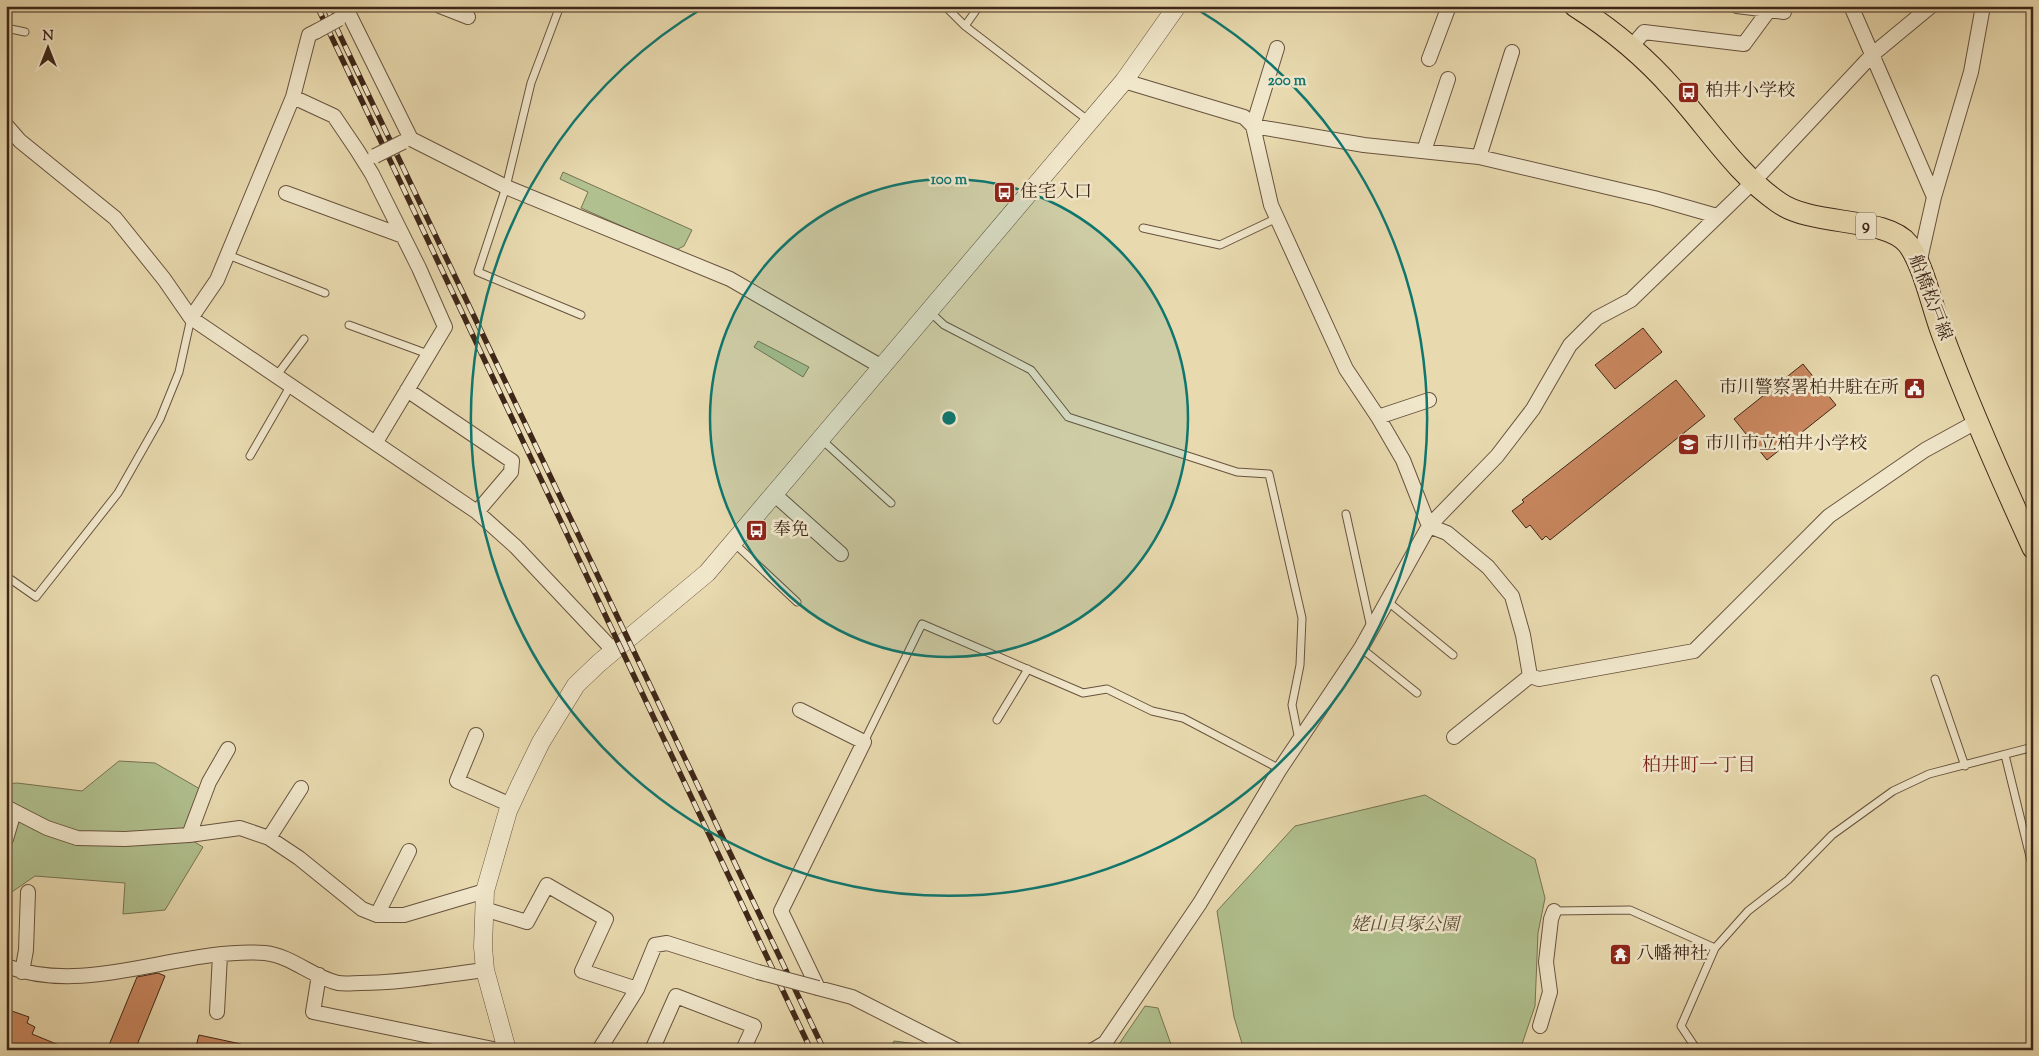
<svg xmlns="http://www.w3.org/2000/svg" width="2039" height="1056" font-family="'Sorts Mill Goudy','Noto Serif JP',serif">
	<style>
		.green { fill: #b0c08e; stroke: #777353 }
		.building { fill: #c8865e; stroke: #3e2618 }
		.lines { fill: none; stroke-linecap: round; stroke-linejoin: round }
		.service-casing { stroke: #68533e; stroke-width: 9 }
		.minor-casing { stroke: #68533e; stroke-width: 16 }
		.tertiary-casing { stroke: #68533e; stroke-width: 19 }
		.primary-casing { stroke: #3e2618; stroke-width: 23 }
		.service { stroke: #f0e6ca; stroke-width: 7 }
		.minor { stroke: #f0e6ca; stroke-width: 14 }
		.tertiary { stroke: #f0e6ca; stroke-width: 18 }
		.primary { stroke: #e8d9ae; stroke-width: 21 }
		.rail-casing { stroke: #3e2618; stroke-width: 5.5 }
		.rail { stroke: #f0e6ca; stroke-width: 4; stroke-dasharray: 11; stroke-linecap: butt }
		.minor-bridge-casing { stroke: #68533e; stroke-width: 16; stroke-linecap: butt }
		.minor-bridge { stroke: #f0e6ca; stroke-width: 14 }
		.ring { fill: none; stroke: #0f766e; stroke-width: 2.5 }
		.labels { text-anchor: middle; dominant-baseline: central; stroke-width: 5; stroke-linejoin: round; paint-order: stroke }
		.shield { fill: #f0e6ca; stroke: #73604d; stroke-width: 1 }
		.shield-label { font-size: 16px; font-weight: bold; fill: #3e2618 }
		.poi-label { font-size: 18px; fill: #3e2618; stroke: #f0e6ca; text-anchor: start }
		.street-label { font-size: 18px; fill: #3e2618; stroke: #f0e6ca }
		.park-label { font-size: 18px; font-style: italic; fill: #5a4c36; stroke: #f0e6ca }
		.neighbourhood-label { font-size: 19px; fill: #7a1f14; stroke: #f0e6ca }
		.centre { fill: #0f766e; stroke: #f0e6ca; stroke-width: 2.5 }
		.ring-label { font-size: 15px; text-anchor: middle; font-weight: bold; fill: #0f766e; stroke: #f0e6ca; stroke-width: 5; stroke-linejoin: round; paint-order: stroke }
	</style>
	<rect width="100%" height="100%" fill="#e8d9ae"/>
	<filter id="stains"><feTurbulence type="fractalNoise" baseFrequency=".004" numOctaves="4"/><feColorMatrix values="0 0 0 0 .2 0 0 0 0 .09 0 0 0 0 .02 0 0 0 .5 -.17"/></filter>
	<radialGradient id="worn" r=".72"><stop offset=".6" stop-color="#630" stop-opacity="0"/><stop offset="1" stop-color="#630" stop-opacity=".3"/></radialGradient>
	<!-- green -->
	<path class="green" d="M563 172 692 230 684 246 676 250 581 208 588 192 560 179Z
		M758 341 809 367 803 377 754 347Z
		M119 761 155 763 200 789 193 841 203 847 165 910 123 914 125 883 35 876 6 896V784L17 783 82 791Z
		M1425 795 1535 859 1545 898 1538 933 1535 1006 1520 1050H1244L1234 1017 1217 911 1295 826Z
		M1145 1006 1158 1008 1173 1050H1115Z
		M894 1041 925 1045 933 1050H890Z"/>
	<!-- building -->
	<path class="building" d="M1643 328 1662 352 1615 389 1595 365Z
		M1803 364 1836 405 1767 460 1734 419Z
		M1676 380 1705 416 1550 540 1546 536 1542 540 1530 525 1526 528 1512 511 1524 502 1522 500Z
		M158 973 165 976 135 1050H107L137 977Z
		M6 1009 29 1017 27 1023 35 1027 32 1034 71 1050H6Z
		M199 1035 241 1044V1050H195Z"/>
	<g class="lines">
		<defs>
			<path id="service" d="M560 6 531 83 506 187 478 272 581 315
				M945 6 965 26 1089 121
				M965 26 979 6
				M6 28 25 32
				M1143 228 1220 245 1277 218
				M228 255 325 293
				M929 311 944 325 1031 370 1068 417 1237 472 1269 474 1302 618 1300 665 1292 705 1299 740
				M349 325 428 354
				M277 375 304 339
				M821 439 891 503
				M250 456 291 385
				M1346 514 1371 628
				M734 543 797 602
				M6 576 36 597 118 493 160 419 179 372 191 318
				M1387 601 1453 655
				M1361 648 1417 693
				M1935 679 1965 766
				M997 720 1028 669
				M864 742 922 624 1083 693 1107 689 1152 711 1183 718 1280 769
				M2005 755 2033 869
				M1554 911 1630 910 1715 948
				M1697 1050 1681 1026 1715 948 1748 911 1788 880 1832 835 1893 791 1929 774 2033 747"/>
			<path id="minor" d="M345 6 411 139 506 187 730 279 882 367
				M440 6 468 17
				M1737 6 1784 12
				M1851 6 1934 197
				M1631 47 1644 32 1744 44 1769 10
				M1277 48 1253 126 1364 145 1479 157 1654 198 1717 216
				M1429 59 1449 6
				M1124 81 1244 117 1253 126 1271 205 1346 369 1378 417 1403 460 1429 526 1447 533 1488 567 1512 596 1523 635 1530 676
				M293 97 309 35 317 31
				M6 125 20 141 115 218 164 279 191 318 477 512 516 547 613 650
				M1424 151 1448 79
				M1479 157 1512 52
				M286 193 403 236
				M1919 264 1934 197 1971 72 1983 6
				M191 318 217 280 293 97 334 116 357 150 372 174 419 268 445 327 376 442
				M407 390 512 461 511 472 477 512
				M1378 417 1429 400
				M775 495 841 554
				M1530 676 1539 679 1694 651 1829 516 1925 450 1976 422
				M800 710 864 742 781 911 818 988 852 997 956 1050
				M476 735 457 781 511 805
				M1454 737 1530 676
				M6 807 47 828 77 838 125 839 189 835 240 828 269 838 299 858 362 909 377 915H404L485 891
				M189 835 209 782 228 749
				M269 838 301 788
				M6 839 14 812
				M484 909 527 922 547 885 606 919 582 971 637 989
				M377 915 409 851
				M6 966C89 997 179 947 265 953 292 956 312 977 338 983 345 984 354 983 361 983 402 983 444 975 485 970
				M22 972 26 950 28 892
				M319 975 313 1012 498 1050
				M217 1012 220 955
				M1540 1026 1550 992 1546 962 1551 919 1554 911
				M599 1050 637 989 655 945 667 943 758 972
				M652 1050 676 996 754 1026 743 1050
				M1093 1050 1105 1043 1200 903 1280 769 1361 648 1429 526 1497 456 1533 409 1570 345 1597 318 1631 300 1753 182 1873 54 1931 6"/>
			<path id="tertiary" d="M507 1050 485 970 483 947 485 891 508 811 520 785 541 742 576 685 599 663 707 573 1124 81 1177 6"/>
			<path id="primary" d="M1575 6C1611 29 1645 57 1673 89 1707 126 1736 173 1778 202 1812 227 1886 216 1908 244 1924 265 1933 311 1943 336 1970 408 2001 478 2033 548"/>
		</defs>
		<!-- service casing -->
		<use href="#service" class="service-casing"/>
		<!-- minor casing -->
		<use href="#minor" class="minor-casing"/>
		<!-- tertiary casing -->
		<use href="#tertiary" class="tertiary-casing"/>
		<!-- primary casing -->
		<use href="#primary" class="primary-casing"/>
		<!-- service -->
		<use href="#service" class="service"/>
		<!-- minor -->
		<use href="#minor" class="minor"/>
		<!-- tertiary -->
		<use href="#tertiary" class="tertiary"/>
		<!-- primary -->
		<use href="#primary" class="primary"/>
		<defs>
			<path id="rail" d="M317 6 811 1050
				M326 6 824 1050"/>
		</defs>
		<!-- rail casing -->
		<use href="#rail" class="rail-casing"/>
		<!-- rail -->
		<use href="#rail" class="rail"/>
		<defs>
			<path id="minor-bridge" d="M317 31 339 19
				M375 156 403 142
				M758 972 818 988"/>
		</defs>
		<!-- minor-bridge casing -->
		<use href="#minor-bridge" class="minor-bridge-casing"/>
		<!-- minor-bridge -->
		<use href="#minor-bridge" class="minor-bridge"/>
	</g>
	<!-- distance rings -->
	<circle cx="949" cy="418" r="239" fill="#0f766e" fill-opacity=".12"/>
	<g class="ring">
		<circle cx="949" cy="418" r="239"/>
		<path d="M1195 8A478 478 0 1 1 703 8"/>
	</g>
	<!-- icons -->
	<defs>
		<symbol id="bus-square" viewBox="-11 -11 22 22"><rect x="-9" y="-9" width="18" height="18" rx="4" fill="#8f2418" stroke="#f0e6ca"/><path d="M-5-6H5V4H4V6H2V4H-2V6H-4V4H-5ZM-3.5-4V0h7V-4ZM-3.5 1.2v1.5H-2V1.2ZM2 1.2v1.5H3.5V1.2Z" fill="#fff"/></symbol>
		<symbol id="civic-square" viewBox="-11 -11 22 22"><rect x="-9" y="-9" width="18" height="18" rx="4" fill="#8f2418" stroke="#f0e6ca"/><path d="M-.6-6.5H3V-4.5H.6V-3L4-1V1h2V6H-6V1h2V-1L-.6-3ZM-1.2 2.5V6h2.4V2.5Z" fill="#fff"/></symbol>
		<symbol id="school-square" viewBox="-11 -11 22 22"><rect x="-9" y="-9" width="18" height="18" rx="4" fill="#8f2418" stroke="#f0e6ca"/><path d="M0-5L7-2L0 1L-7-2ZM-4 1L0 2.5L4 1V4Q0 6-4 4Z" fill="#fff"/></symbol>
		<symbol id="temple-square" viewBox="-11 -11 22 22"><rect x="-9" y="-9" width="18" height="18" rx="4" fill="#8f2418" stroke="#f0e6ca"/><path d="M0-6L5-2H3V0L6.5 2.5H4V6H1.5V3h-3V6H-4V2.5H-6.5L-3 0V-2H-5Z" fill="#fff"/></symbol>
	</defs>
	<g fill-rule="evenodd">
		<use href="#bus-square" x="1676" y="80" width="25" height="25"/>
		<use href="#bus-square" x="992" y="180" width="25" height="25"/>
		<use href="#civic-square" x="1902" y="376" width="25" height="25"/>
		<use href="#school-square" x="1676" y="432" width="25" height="25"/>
		<use href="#bus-square" x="744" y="518" width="25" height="25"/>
		<use href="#temple-square" x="1608" y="942" width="25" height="25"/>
	</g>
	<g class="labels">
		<!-- shield labels -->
		<rect class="shield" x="1856" y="212.5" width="20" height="27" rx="4"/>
		<g class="shield-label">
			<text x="1866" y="226">9</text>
		</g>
		<!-- poi labels -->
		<g class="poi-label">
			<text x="1705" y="92">柏井小学校</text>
			<text x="1020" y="193">住宅入口</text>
			<text x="1899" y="389" text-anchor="end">市川警察署柏井駐在所</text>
			<text x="1705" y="445">市川市立柏井小学校</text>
			<text x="773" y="531">奉免</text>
			<text x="1636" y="955">八幡神社</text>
		</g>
		<!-- street labels -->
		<g class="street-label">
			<text transform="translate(1929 298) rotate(69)">船橋松戸線</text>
		</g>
		<!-- park labels -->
		<g class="park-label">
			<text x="1405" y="926">姥山貝塚公園</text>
		</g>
		<!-- neighbourhood labels -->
		<g class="neighbourhood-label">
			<text x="1699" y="766">柏井町一丁目</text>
		</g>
	</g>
	<circle cx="949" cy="418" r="8" class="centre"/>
	<g class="ring-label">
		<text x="1287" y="85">200 m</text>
		<text x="949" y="184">100 m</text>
	</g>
	<!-- margin -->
	<rect width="2039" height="1056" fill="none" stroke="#e8d9ae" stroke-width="25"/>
	<rect x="8" y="8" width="2024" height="1041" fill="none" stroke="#3e2618" stroke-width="2.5"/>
	<rect x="12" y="12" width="2014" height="1031" fill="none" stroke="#3e2618"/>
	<!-- north arrow -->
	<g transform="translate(48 48)" stroke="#f0e6ca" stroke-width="4" paint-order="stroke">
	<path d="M0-4L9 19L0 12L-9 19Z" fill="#3e2618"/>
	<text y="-8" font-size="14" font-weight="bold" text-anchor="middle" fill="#3e2618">N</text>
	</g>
	<rect width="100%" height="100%" filter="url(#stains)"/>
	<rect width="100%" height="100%" fill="url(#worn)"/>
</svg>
